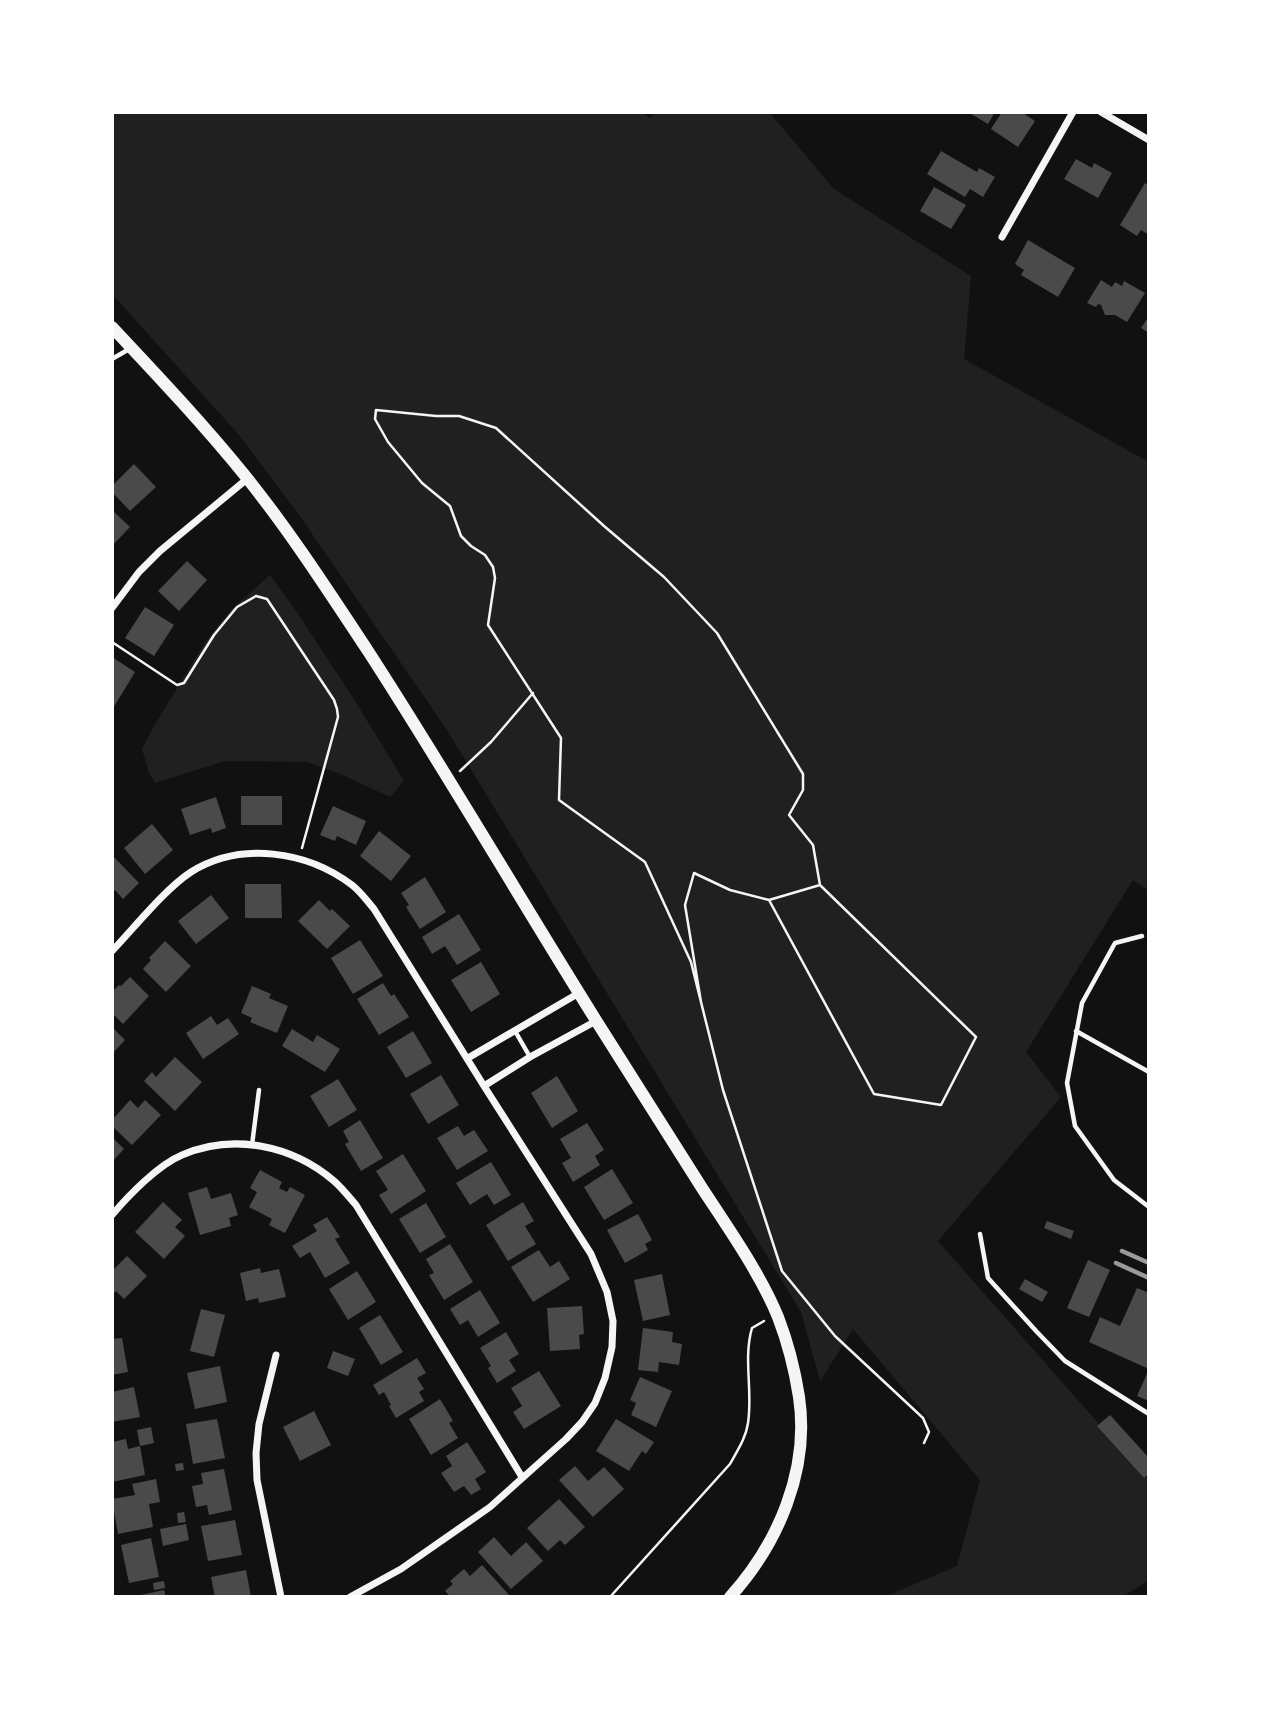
<svg xmlns="http://www.w3.org/2000/svg" width="1261" height="1709" font-family="'Work Sans',sans-serif">
	<style>
		.green { fill: #202020 }
		.building { fill: #4a4a4a }
		.lines { fill: none; stroke-linecap: round; stroke-linejoin: round }
		.path { stroke: #f5f5f5; stroke-width: 2.5 }
		.service { stroke: #f5f5f5; stroke-width: 4.5 }
		.minor { stroke: #f5f5f5; stroke-width: 7 }
		.primary { stroke: #f5f5f5; stroke-width: 12 }
		.rail { stroke: #9a9a9a; stroke-width: 4.5 }
	</style>
	<rect width="100%" height="100%" fill="#111"/>
	<!-- green -->
	<path class="green" d="M112 112H641L650 118 656 112H769L834 189 971 276 964 359 1149 462V891L1133 880 1026 1052 1061 1097 938 1241 1149 1481V1580L1122 1597H884L957 1566 980 1480 853 1329 820 1381 801 1312 447 730 299 515 240 436 112 294Z
		M270 575 298 614 352 696 404 781 390 797 338 773 307 762 225 761 155 783 149 773 142 749 154 726 206 641 231 610Z"/>
	<!-- building -->
	<path class="building" d="M968 112H995L988 124Z
		M1002 112H1024L1023 113 1035 121 1018 147 991 129Z
		M941 151 977 172 979 168 995 177 983 197 970 189 965 197 927 174Z
		M1076 159 1092 168 1094 163 1112 173 1098 198 1064 179Z
		M1145 183 1149 186V235L1141 230 1137 236 1120 225Z
		M934 187 966 205 951 229 920 211Z
		M1028 240 1075 268 1058 297 1021 275 1024 270 1015 264Z
		M1101 280 1112 287 1115 282 1122 286 1124 281 1145 293 1127 322 1115 315H1105L1101 305 1098 304 1096 307 1087 303Z
		M1149 316V333L1141 328Z
		M134 464 156 487 130 511 112 492V486Z
		M112 510 130 527 112 546Z
		M187 561 207 580 179 611 158 591Z
		M145 607 174 625 154 656 125 638Z
		M112 657 135 672 112 710Z
		M241 796H282V825H241Z
		M216 797 226 828 212 833 211 828 190 835 181 809Z
		M333 806 366 821 356 845 337 836 335 841 320 835Z
		M152 824 173 850 145 874 124 848Z
		M379 831 411 856 391 881 360 856Z
		M112 855 139 883 123 899 115 890 112 893Z
		M425 877 446 912 420 929 406 907 409 905 401 893Z
		M245 884H281L282 918H245Z
		M211 895 229 918 196 944 178 921Z
		M319 900 330 911 332 909 350 926 327 949 298 921Z
		M459 914 481 950 457 965 445 946 432 954 422 937Z
		M360 940 383 976 353 994 331 958Z
		M165 941 191 966 166 992 143 969 151 960 149 958Z
		M481 962 500 994 471 1012 451 980Z
		M130 977 149 996 123 1024 112 1013V992L119 985 121 986Z
		M383 983 391 996 394 994 409 1017 379 1035 357 999Z
		M252 986 271 994 269 998 288 1006 277 1033 250 1022 252 1018 241 1013Z
		M211 1016 217 1025 228 1018 239 1034 203 1059 186 1033Z
		M112 1027 125 1040 112 1054Z
		M292 1029 313 1042 317 1035 340 1049 325 1072 282 1046Z
		M413 1031 432 1063 406 1078 387 1047Z
		M175 1057 202 1082 175 1111 144 1081 152 1072 156 1077Z
		M441 1075 459 1105 428 1124 410 1094Z
		M557 1076 578 1111 552 1128 531 1093Z
		M338 1079 357 1110 329 1127 310 1096Z
		M130 1100 138 1108 145 1100 161 1115 132 1145 112 1126V1120Z
		M360 1120 383 1158 361 1171 345 1144 349 1142 343 1131Z
		M587 1123 604 1150 595 1156 600 1165 573 1182 562 1163 571 1158 560 1139Z
		M458 1126 464 1136 474 1130 488 1151 457 1170 437 1138Z
		M112 1137 124 1149 112 1162Z
		M403 1154 426 1191 391 1214 379 1195 388 1190 376 1171Z
		M491 1162 511 1195 494 1205 487 1194 470 1205 456 1183Z
		M612 1169 633 1203 604 1220 584 1187Z
		M260 1170 282 1182 279 1188 287 1192 290 1187 305 1195 285 1233 269 1225 272 1219 249 1207 257 1192 250 1188Z
		M207 1187 211 1199 231 1193 238 1215 229 1218 231 1226 200 1235 188 1193Z
		M163 1202 182 1220 175 1227 185 1236 164 1259 135 1232Z
		M523 1202 534 1221 525 1226 536 1244 508 1261 486 1225Z
		M426 1203 446 1237 420 1253 399 1219Z
		M638 1214 652 1240 645 1244 648 1250 625 1263 607 1230Z
		M327 1217 340 1237 335 1239 350 1263 325 1278 310 1252 300 1258 292 1246 317 1231 313 1225Z
		M1047 1221 1074 1231 1071 1239 1044 1228Z
		M450 1244 473 1282 444 1300 429 1275 434 1273 426 1259Z
		M539 1250 550 1267 559 1261 570 1279 533 1302 511 1267Z
		M127 1256 147 1276 124 1299 116 1291 112 1295V1271Z
		M1088 1260 1110 1270 1089 1317 1067 1308Z
		M260 1268 261 1273 279 1269 286 1297 259 1303 258 1298 246 1301 240 1273Z
		M357 1271 376 1302 348 1320 329 1289Z
		M662 1274 670 1315 643 1321 634 1280Z
		M1025 1279 1048 1292 1042 1302 1019 1289Z
		M1137 1288 1149 1293V1369L1089 1342 1100 1317 1120 1326Z
		M480 1290 500 1323 478 1337 468 1320 460 1325 450 1309Z
		M582 1306 584 1334 579 1335 580 1349 550 1351 547 1308Z
		M201 1309 225 1315 214 1357 190 1351Z
		M380 1315 403 1352 381 1365 359 1328Z
		M643 1328 673 1332 672 1342 682 1344 679 1365 659 1362 658 1372 638 1370Z
		M506 1332 519 1354 509 1360 516 1371 497 1383 488 1368 491 1366 480 1348Z
		M122 1338 128 1372 112 1375V1339Z
		M333 1351 355 1359 348 1376 327 1368Z
		M417 1358 426 1373 417 1378 424 1389 419 1392 424 1401 396 1418 389 1406 391 1405 384 1392 379 1395 373 1385Z
		M220 1366 227 1402 195 1409 187 1373Z
		M1149 1369V1401L1137 1396Z
		M539 1371 561 1406 524 1429 513 1412 522 1406 511 1388Z
		M640 1377 672 1391 656 1427 631 1415 636 1403 630 1400Z
		M134 1387 140 1417 112 1422V1392Z
		M440 1399 453 1421 449 1423 458 1438 431 1455 409 1419Z
		M314 1411 331 1445 300 1461 283 1427Z
		M1110 1415 1149 1458V1474L1144 1478 1097 1426Z
		M217 1419 225 1458 193 1464 186 1424Z
		M616 1419 654 1442 646 1454 642 1451 629 1471 596 1451Z
		M151 1427 154 1443 140 1446 137 1430Z
		M126 1439 128 1449 140 1446 145 1475 112 1482V1442Z
		M467 1442 486 1472 475 1479 481 1489 471 1495 464 1486 454 1492 441 1473 452 1466 446 1456Z
		M183 1463 184 1470 176 1471 175 1464Z
		M575 1466 588 1481 604 1467 624 1489 593 1517 559 1480Z
		M224 1469 232 1510 209 1515 207 1505 196 1507 192 1486 203 1484 201 1473Z
		M156 1479 160 1502 149 1504 153 1527 118 1534 112 1499 135 1495 132 1484Z
		M559 1499 585 1527 565 1545 560 1540 548 1551 527 1528Z
		M184 1512 186 1522 178 1523 177 1513Z
		M235 1520 242 1555 208 1561 201 1526Z
		M186 1524 189 1540 163 1546 160 1529Z
		M494 1537 511 1556 526 1542 543 1561 511 1589 478 1552Z
		M151 1538 159 1577 129 1583 121 1545Z
		M482 1565 511 1597H451L445 1591 453 1584 450 1581 464 1569 470 1576Z
		M246 1570 251 1597H215L211 1577Z
		M164 1581 165 1588 154 1590 153 1583Z
		M164 1590 166 1597H136V1596Z"/>
	<g class="lines">
		<!-- path -->
		<path class="path" d="M112 642 177 685 184 683 214 635 237 607 256 596 267 599 334 700 337 709 338 717 302 848
			M460 771 491 742 533 693
			M769 900 874 1094 941 1105 976 1037 821 886
			M701 1002 685 905 694 873 730 890 769 900 820 885 813 845 789 815 803 790V774L717 633 664 577 604 526 496 428 459 416H436L376 410 375 419 388 442 422 483 450 506 461 536 471 546 485 555 493 567 495 578 488 625 561 738 559 800 645 862 691 962 723 1090 782 1271 835 1336 923 1418 929 1432 924 1443
			M610 1597 730 1464C737 1451 746 1438 748 1423 753 1391 743 1359 752 1328L764 1321"/>
		<!-- service -->
		<path class="service" d="M112 359 131 348
			M1142 936 1115 943 1082 1003 1067 1083 1075 1126 1114 1180 1149 1207
			M515 1031 530 1057
			M1076 1031 1149 1072
			M252 1145 259 1090
			M980 1234 988 1278 1037 1332 1065 1361 1149 1414"/>
		<!-- minor -->
		<path class="minor" d="M1101 112 1149 140
			M1002 237 1073 112
			M112 608 139 572 160 551 247 479
			M112 951C134 928 165 889 191 872 241 841 307 851 352 885 361 892 367 901 374 909L484 1086 591 1254 607 1292 613 1321 612 1347 605 1378 595 1403 582 1422 566 1439 490 1507 401 1569 350 1597
			M468 1058 579 993
			M484 1086 530 1057 596 1021
			M112 1215C129 1195 158 1165 182 1155 233 1133 292 1145 334 1181 342 1188 349 1197 356 1205L522 1477
			M276 1355 259 1424 256 1453 257 1480 281 1597"/>
		<!-- primary -->
		<path class="primary" d="M112 327C158 376 205 426 247 478 291 533 329 592 368 651 447 773 520 899 597 1022 632 1077 667 1132 702 1188 728 1228 760 1273 778 1317 788 1343 795 1371 799 1397 810 1470 778 1544 730 1597"/>
		<!-- rail -->
		<path class="rail" d="M1122 1251 1149 1263
			M1116 1263 1149 1278"/>
	</g>
	<!-- border -->
	<rect width="1261" height="1709" fill="none" stroke="#ffffff" stroke-width="228"/>
</svg>
